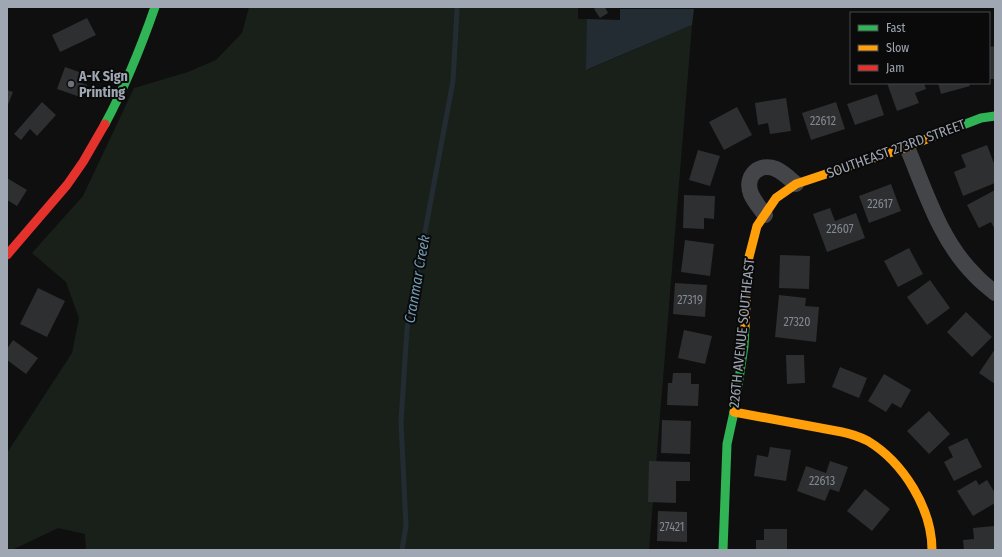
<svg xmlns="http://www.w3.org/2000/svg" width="1002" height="557" font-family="'Fira Sans Condensed',sans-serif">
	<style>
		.green { fill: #19201a }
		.water { fill: #232c32 }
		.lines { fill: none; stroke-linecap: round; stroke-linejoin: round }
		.stream { stroke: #232c32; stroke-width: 5 }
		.building { fill: #2e2f31 }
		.street { stroke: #444549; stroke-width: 16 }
		.fast { stroke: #30b455; stroke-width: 9 }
		.slow { stroke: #ff9f0a; stroke-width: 9 }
		.jam { stroke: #e5322d; stroke-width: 9 }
		.poi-dot { fill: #6d727a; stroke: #0a0a0b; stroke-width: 1.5 }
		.labels { text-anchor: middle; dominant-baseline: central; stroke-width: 4; stroke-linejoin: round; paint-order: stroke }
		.number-label { font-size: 12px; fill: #838992 }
		.poi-label { font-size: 14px; font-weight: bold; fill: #9fa7b3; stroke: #0a0a0b; text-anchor: start }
		.street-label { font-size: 14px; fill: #9fa7b3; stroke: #0a0a0b }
		.water-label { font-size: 15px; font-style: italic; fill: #729cb2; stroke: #0a0a0b }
	</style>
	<rect width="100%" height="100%" fill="#0f0f10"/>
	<!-- green -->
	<path class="green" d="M249 7H578V19H587V70L692 25 649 550H86L85 534 58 528 12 550H7V453L72 353 79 318 66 282 32 253 83 196 134 88 188 72 216 60 242 33Z"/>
	<!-- water -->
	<path class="water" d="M620 9H694L692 25 586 70 587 19 620 20Z"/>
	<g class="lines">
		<!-- stream -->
		<path class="stream" d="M402 550 406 526 401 422 407 329 453 81 457 9"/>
	</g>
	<!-- building -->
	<path class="building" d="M597 7H605L608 13 600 18 594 9Z
		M87 18 96 35 60 52 52 35Z
		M995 46V79H989V47Z
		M65 67 82 73 79 82 87 85 83 98 57 89Z
		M887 83H924L926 89 915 93 919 103 897 111Z
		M938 83H969L970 86 941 94Z
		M7 90 13 92 7 107Z
		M877 94 884 115 855 125 847 104Z
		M786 98 791 131 770 134 768 123 758 125 755 103Z
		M42 102 56 115 37 136 30 129 21 140 14 134Z
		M836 102 845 129 811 140 802 113Z
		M737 107 752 135 724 150 709 122Z
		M987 145 995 166V183L963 196 954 172 966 167 961 155Z
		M698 150 720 156 710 186 689 180Z
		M7 178 27 190 17 206 7 200Z
		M891 184 901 211 869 223 859 196Z
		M995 190V230L991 222 979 228 967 205Z
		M684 195 715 196 714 219 704 218V229L683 228Z
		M830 208 835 221 856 213 865 238 827 252 813 214Z
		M685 240 714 244 710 276 681 272Z
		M909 248 923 274 898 287 884 261Z
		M780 255 810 256 809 289 779 288Z
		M930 280 950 308 927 325 907 297Z
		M675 283 707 285 705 317 673 314Z
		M38 288 65 301 47 337 20 324Z
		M779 295 806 298 805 306 819 307 816 342 775 337Z
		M966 312 992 337 972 357 947 332Z
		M684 330 712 336 705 364 678 358Z
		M13 340 38 358 26 374 7 360V349Z
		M995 349V384L979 373Z
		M786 355H804L805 383 787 384Z
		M840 367 867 378 859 398 832 387Z
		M673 373H691V384H699L698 406 667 405 668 383H672Z
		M884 374 911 390 901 408 892 403 886 412 868 401Z
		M929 411 950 434 929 454 907 431Z
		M662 420 691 421 690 454 661 453Z
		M967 438 982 467 954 481 944 462 953 457 948 447Z
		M770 447 791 450 786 481 754 476 757 455 768 457Z
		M649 461 690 462V481H676V503L648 502Z
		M830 461 848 467 839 492 830 489 825 501 797 491 806 466 826 473Z
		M976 480 979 485 987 480 995 493V503L973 516 957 491Z
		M865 489 890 509 872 531 847 511Z
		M658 511 687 512V542L657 541Z
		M994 526 995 550H964L963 540 974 539 973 528Z
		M764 529H787V550H756V540H764Z"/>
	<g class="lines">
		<!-- street -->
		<path class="street" d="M907 147C925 190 940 240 974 274 980 281 988 287 995 293
			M765 215C760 208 754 201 751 194 744 176 759 162 776 169 783 172 790 179 796 184"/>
		<!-- fast -->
		<path class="fast" d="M105 124C125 87 141 47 155 7
			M929 138 981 118 995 116
			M723 550 727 444 734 412 744 346 745 327"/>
		<!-- slow -->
		<path class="slow" d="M745 327 748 261 757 226 776 198 796 184 907 147 929 138
			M734 412 842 432C852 434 860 437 868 441 904 463 932 509 932 550"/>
		<!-- jam -->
		<path class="jam" d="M7 255 67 185 83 162 105 124"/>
	</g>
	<!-- markers -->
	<circle class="poi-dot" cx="71" cy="84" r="4"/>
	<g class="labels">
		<!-- number labels -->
		<g class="number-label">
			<text x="823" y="121">22612</text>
			<text x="880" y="204">22617</text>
			<text x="840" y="229">22607</text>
			<text x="690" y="300">27319</text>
			<text x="797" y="322">27320</text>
			<text x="822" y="481">22613</text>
			<text x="672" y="527">27421</text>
		</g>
		<!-- poi labels -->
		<g class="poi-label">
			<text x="79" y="76">A-K Sign<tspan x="79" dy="16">Printing</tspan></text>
		</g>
		<!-- street labels -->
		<g class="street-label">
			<text transform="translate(896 149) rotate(-20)">SOUTHEAST 273RD STREET</text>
			<text transform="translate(742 333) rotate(-84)">226TH AVENUE SOUTHEAST</text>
		</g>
		<!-- water labels -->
		<g class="water-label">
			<text transform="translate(417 279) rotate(-80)">Cranmar Creek</text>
		</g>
	</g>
	<!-- border -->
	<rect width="1002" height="557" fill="none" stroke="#9fa7b3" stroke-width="16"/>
	<!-- legend -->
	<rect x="850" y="12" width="140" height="72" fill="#0a0a0b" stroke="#46494e"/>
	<rect x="858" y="25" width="20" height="6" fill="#30b455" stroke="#46494e"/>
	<text x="886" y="32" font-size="12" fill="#9fa7b3">Fast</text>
	<rect x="858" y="45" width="20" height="6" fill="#ff9f0a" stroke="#46494e"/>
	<text x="886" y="52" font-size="12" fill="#9fa7b3">Slow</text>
	<rect x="858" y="65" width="20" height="6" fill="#e5322d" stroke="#46494e"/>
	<text x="886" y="72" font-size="12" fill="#9fa7b3">Jam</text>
</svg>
